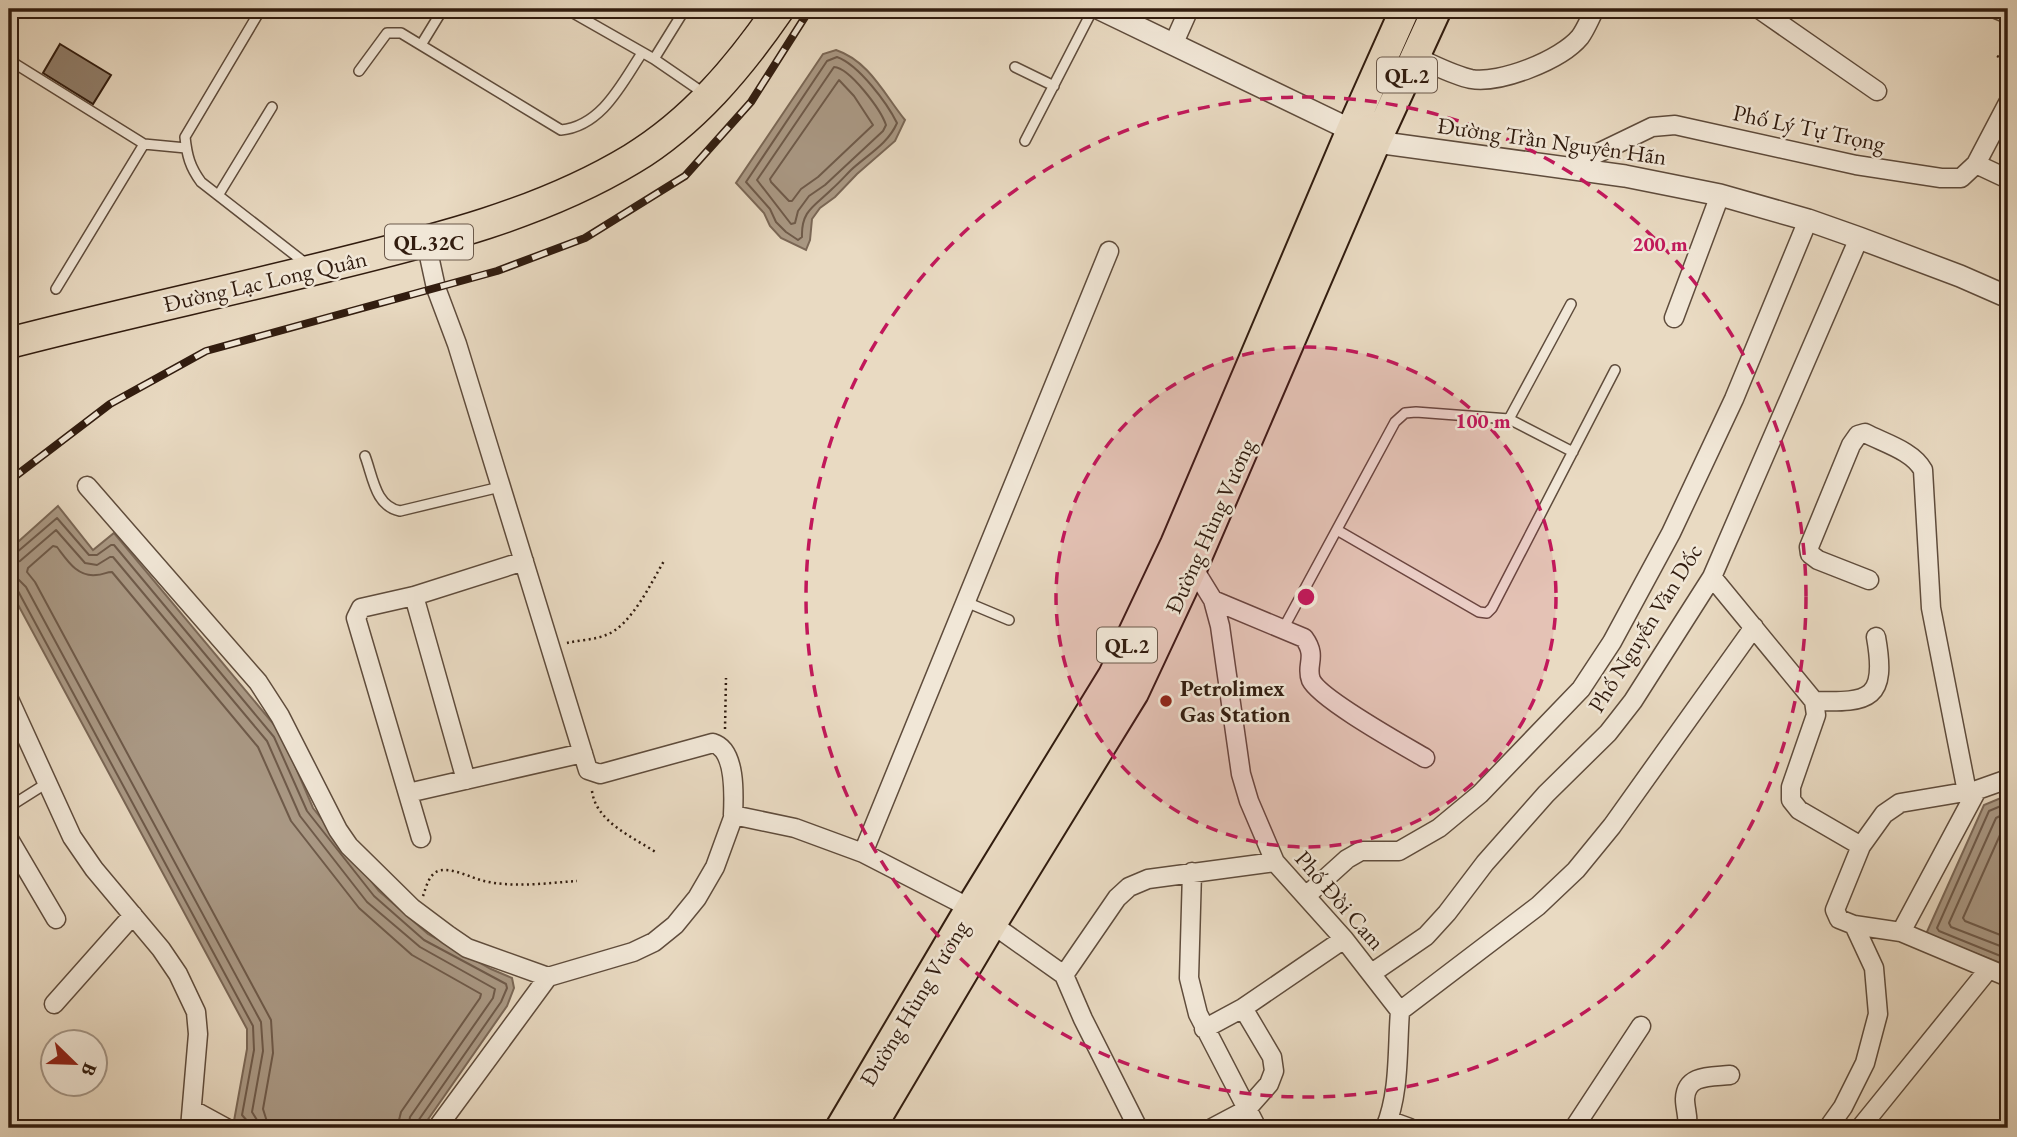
<svg xmlns="http://www.w3.org/2000/svg" width="2017" height="1137" font-family="'EB Garamond',serif">
	<style>
		.water { fill: #aa9985; stroke: #7a6756; stroke-width: 2 }
		.lines { fill: none; stroke-linecap: round; stroke-linejoin: round }
		.shore { stroke: #6e5a4a; stroke-width: 2 }
		.building { fill: #917f6c; stroke: #311c0f; stroke-width: 2 }
		.service-casing { stroke: #5f4c3c; stroke-width: 12 }
		.minor-casing { stroke: #5f4c3c; stroke-width: 21 }
		.tertiary-casing { stroke: #5f4c3c; stroke-width: 24 }
		.primary-casing { stroke: #311c0f; stroke-width: 32 }
		.trunk-casing { stroke: #311c0f; stroke-width: 33 }
		.path { stroke: #311c0f; stroke-width: 2.5; stroke-dasharray: 2 3.5; stroke-linecap: butt }
		.service { stroke: #f1e7d7; stroke-width: 9 }
		.minor { stroke: #f1e7d7; stroke-width: 18 }
		.tertiary { stroke: #f1e7d7; stroke-width: 21 }
		.primary { stroke: #e9dac2; stroke-width: 28 }
		.trunk { stroke: #e9dac2; stroke-width: 30 }
		.rail-casing { stroke: #311c0f; stroke-width: 8 }
		.rail { stroke: #f1e7d7; stroke-width: 5; stroke-dasharray: 16; stroke-linecap: butt }
		.ring { fill: none; stroke: #c2185b; stroke-width: 3.5; stroke-dasharray: 12 9 }
		.poi-dot { fill: #8f2418; stroke: #f1e7d7; stroke-width: 2.5 }
		.labels { text-anchor: middle; dominant-baseline: central; stroke-width: 5; stroke-linejoin: round; paint-order: stroke }
		.shield { fill: #f1e7d7; stroke: #6b594b; stroke-width: 2 }
		.shield-label { font-size: 21px; font-weight: bold; fill: #311c0f }
		.street-label { font-size: 23px; fill: #311c0f; stroke: #f1e7d7 }
		.poi-label { font-size: 23px; font-weight: bold; fill: #311c0f; stroke: #f1e7d7; text-anchor: start }
		.centre { fill: #c2185b; stroke: #f1e7d7; stroke-width: 3.5 }
		.ring-label { font-size: 21px; text-anchor: middle; font-weight: bold; fill: #c2185b; stroke: #f1e7d7; stroke-width: 5; stroke-linejoin: round; paint-order: stroke }
	</style>
	<rect width="100%" height="100%" fill="#e9dac2"/>
	<filter id="stains"><feTurbulence type="fractalNoise" baseFrequency=".00286" numOctaves="4"/><feColorMatrix values="0 0 0 0 .2 0 0 0 0 .09 0 0 0 0 .02 0 0 0 .5 -.17"/></filter>
	<radialGradient id="worn" r=".72"><stop offset=".6" stop-color="#630" stop-opacity="0"/><stop offset="1" stop-color="#630" stop-opacity=".3"/></radialGradient>
	<!-- water -->
	<path class="water" d="M836 50C869 61 884 94 905 120L895 141 857 174 835 197 820 208 812 219 810 240 806 250 781 238 770 226 764 213 736 183 823 54Z
		M58 506 93 550 114 533 281 733 313 808 379 891 428 934 491 969 512 978 514 988 507 1006 422 1128H248L234 1121 247 1049V1029L9 588V550Z
		M2008 795V966L1926 934 1984 805Z"/>
	<g class="lines">
		<!-- shore -->
		<path class="shore" d="M837 57C859 65 887 103 897 123 888 144 867 155 851 170 845 176 839 183 832 189 815 206 801 210 802 237L798 240 786 232 776 222 770 209 746 182 827 61Z
			M834 67C850 68 881 110 886 125L883 131 825 185 809 196 798 211 795 223 791 224 757 180Z
			M839 80 854 96 873 125 818 177 801 189 792 201H789L771 182 770 179Z
			M9 555 16 553 57 518 89 555H97L111 545H114L274 737 307 811 374 896 424 940 506 984 507 988 501 1002 418 1121 416 1128
			M9 564 20 561 56 530 85 563 97 565 110 557H113L267 741 300 816 367 902 420 947 495 989 493 998 410 1117 408 1128
			M9 578 19 580 26 587 261 1022 263 1051 252 1112 257 1120 258 1128
			M9 587 18 591 253 1026 254 1050 242 1115 249 1123V1128
			M2008 803 1989 811 1937 928 1939 931 2008 959
			M2008 812 1996 818 1949 923 1951 927 2008 949
			M2008 823 2004 826 1963 918 1965 921 2008 938
			M269 1128 263 1109 273 1053 271 1020 35 582 27 572 28 568 53 546 57 547C67 560 77 577 96 575 103 575 106 572 112 572L258 747 291 821 359 908 412 955 481 994 480 998 401 1112 397 1128"/>
	</g>
	<!-- building -->
	<path class="building" d="M60 44 111 75 93 104 43 73Z"/>
	<g class="lines">
		<defs>
			<path id="service" d="M261 9 185 137C187 156 190 167 201 182L309 266
				M568 10 654 59 705 94
				M421 45 443 9
				M654 59 685 9
				M9 60 144 144 186 148
				M1015 67 1054 86
				M359 71 387 33H401L561 130C602 126 622 83 642 53
				M1025 141 1093 9
				M219 194 272 107
				M56 289 144 144
				M1509 419 1573 452
				M365 456C373 477 375 506 400 511L500 487
				M1337 530 1479 612 1487 613 1492 608 1615 370
				M966 602 1009 620
				M1283 629 1395 422 1405 413 1416 412 1509 419 1571 304
				M9 807 47 783"/>
			<path id="minor" d="M1759 9 1877 91
				M1996 9 2008 14
				M1173 45 1189 9
				M1415 57C1433 64 1452 75 1471 79 1500 84 1561 60 1580 37 1586 29 1590 18 1595 9
				M1976 164 2008 179
				M1567 168 1652 127 1675 125 1856 165 1941 178H1961L1976 164 2008 103
				M426 242 436 288 457 344 588 770 600 774 713 743C736 750 734 794 733 815L795 828 863 853 970 908
				M1674 318 1720 195
				M87 486 258 682 280 716 338 830 349 846 412 908 448 935 467 948 548 977 633 952 654 942 675 925 697 898 715 867 734 815
				M1189 561 1213 600 1220 626 1241 774 1249 801 1275 862 1344 939 1400 1011C1397 1049 1400 1093 1385 1128
				M1712 577 1814 701 1816 715 1791 787V800L1799 810 1861 846
				M1869 580 1818 560 1810 554 1809 547 1851 445 1858 435 1865 433C1884 443 1913 451 1923 470L1931 608 1967 792
				M414 596 466 780
				M1213 600 1304 638C1318 657 1305 665 1311 680 1320 699 1403 745 1425 758
				M9 699 72 837 94 869 161 949 178 974 196 1012 198 1034 190 1128
				M1814 701C1871 703 1887 699 1876 637
				M2008 779 1977 790 1900 803 1884 814 1861 846 1835 910 1839 919 1854 925 1901 932 2008 977
				M408 793 583 753
				M421 838 356 618 361 608 414 596 524 561
				M9 839 56 919
				M863 853 1109 251
				M1192 872 1189 978 1198 1014 1257 1128
				M1306 896 1347 859 1361 851H1399L1439 828 1480 794 1581 689 1612 642 1671 533 1734 399 1808 220
				M992 924 1064 975 1083 1019 1138 1128
				M1901 932 1977 790
				M1372 973 1426 936 1447 913 1485 863 1546 794 1608 733 1633 701 1712 577 1859 238
				M1064 975 1117 898 1129 887 1148 879 1275 862
				M54 1004 133 915
				M1400 1011 1538 906 1576 870 1612 826 1754 627
				M1204 1029 1243 1008 1344 939
				M193 1110 226 1128
				M1388 1120 1410 1128
				M437 1128 548 977
				M1212 1128 1246 1110 1269 1084 1274 1071 1272 1057 1243 1008
				M1574 1128 1641 1026
				M1687 1128C1689 1118 1685 1109 1685 1099 1686 1074 1711 1077 1730 1075
				M1828 1128 1843 1107 1865 1063 1878 1014 1874 968 1854 925
				M1860 1128 1988 970"/>
			<path id="tertiary" d="M1100 9 1376 142 1625 176 1720 195 1808 220 1859 238 1960 276 2008 297"/>
			<path id="primary" d="M840 1128 970 908 1113 675 1175 544 1351 130 1405 9
				M871 1128 992 924 1134 693 1193 567 1376 142 1437 9"/>
			<path id="trunk" d="M9 343C117 315 225 292 333 265 435 240 541 214 632 159 693 122 739 67 779 9"/>
		</defs>
		<!-- service casing -->
		<use href="#service" class="service-casing"/>
		<!-- minor casing -->
		<use href="#minor" class="minor-casing"/>
		<!-- tertiary casing -->
		<use href="#tertiary" class="tertiary-casing"/>
		<!-- primary casing -->
		<use href="#primary" class="primary-casing"/>
		<!-- trunk casing -->
		<use href="#trunk" class="trunk-casing"/>
		<!-- path -->
		<path class="path" d="M1997 56 2008 62
			M567 643C579 640 594 640 606 635 631 626 651 583 664 561
			M725 729 726 678
			M592 791C596 822 633 837 657 853
			M423 896C426 888 428 877 436 872 448 865 471 878 484 881 514 888 547 883 577 881"/>
		<!-- service -->
		<use href="#service" class="service"/>
		<!-- minor -->
		<use href="#minor" class="minor"/>
		<!-- tertiary -->
		<use href="#tertiary" class="tertiary"/>
		<!-- primary -->
		<use href="#primary" class="primary"/>
		<!-- trunk -->
		<use href="#trunk" class="trunk"/>
		<defs>
			<path id="rail" d="M9 481 110 404 206 351 497 271 585 238 685 176 751 102 810 9"/>
		</defs>
		<!-- rail casing -->
		<use href="#rail" class="rail-casing"/>
		<!-- rail -->
		<use href="#rail" class="rail"/>
	</g>
	<!-- distance rings -->
	<circle cx="1306" cy="597" r="250" fill="#c2185b" fill-opacity=".12"/>
	<g class="ring">
		<circle cx="1306" cy="597" r="250"/>
		<circle cx="1306" cy="597" r="500"/>
	</g>
	<!-- markers -->
	<circle class="poi-dot" cx="1166" cy="701" r="7"/>
	<g class="labels">
		<!-- shield labels -->
		<g class="shield">
			<rect x="1377" y="57.5" width="60" height="35" rx="5"/>
			<rect x="385" y="224.5" width="88" height="35" rx="5"/>
			<rect x="1097" y="627.5" width="60" height="35" rx="5"/>
		</g>
		<g class="shield-label">
			<text x="1407" y="75">QL.2</text>
			<text x="429" y="242">QL.32C</text>
			<text x="1127" y="645">QL.2</text>
		</g>
		<!-- street labels -->
		<g class="street-label">
			<text transform="translate(1809 128) rotate(12)">Phố Lý Tự Trọng</text>
			<text transform="translate(1552 141) rotate(8)">Đường Trần Nguyên Hãn</text>
			<text transform="translate(265 281) rotate(-13)">Đường Lạc Long Quân</text>
			<text transform="translate(1210 526) rotate(-66)">Đường Hùng Vương</text>
			<text transform="translate(1645 628) rotate(-58)">Phố Nguyễn Văn Dốc</text>
			<text transform="translate(1340 900) rotate(49)">Phố Đồi Cam</text>
			<text transform="translate(914 1003) rotate(-59)">Đường Hùng Vương</text>
		</g>
		<!-- poi labels -->
		<g class="poi-label">
			<text x="1180" y="688">Petrolimex<tspan x="1180" dy="26">Gas Station</tspan></text>
		</g>
	</g>
	<circle cx="1306" cy="597" r="10" class="centre"/>
	<g class="ring-label">
		<text x="1660" y="251">200 m</text>
		<text x="1483" y="428">100 m</text>
	</g>
	<!-- margin -->
	<rect width="2017" height="1137" fill="none" stroke="#e9dac2" stroke-width="35"/>
	<rect x="10" y="10" width="1996" height="1116" fill="none" stroke="#311c0f" stroke-width="3.5"/>
	<rect x="18" y="18" width="1982" height="1102" fill="none" stroke="#311c0f" stroke-width="2"/>
	<!-- north arrow -->
	<g transform="translate(74 1063) rotate(113)"><circle r="33" fill="#f1e7d7" stroke="#a49687" stroke-width="2"/>
	<path d="M0-5L12 26L0 18L-12 26Z" fill="#8f2418"/>
	<text y="-10" font-size="19" font-weight="bold" text-anchor="middle" fill="#311c0f">B</text>
	</g>
	<rect width="100%" height="100%" filter="url(#stains)"/>
	<rect width="100%" height="100%" fill="url(#worn)"/>
</svg>
